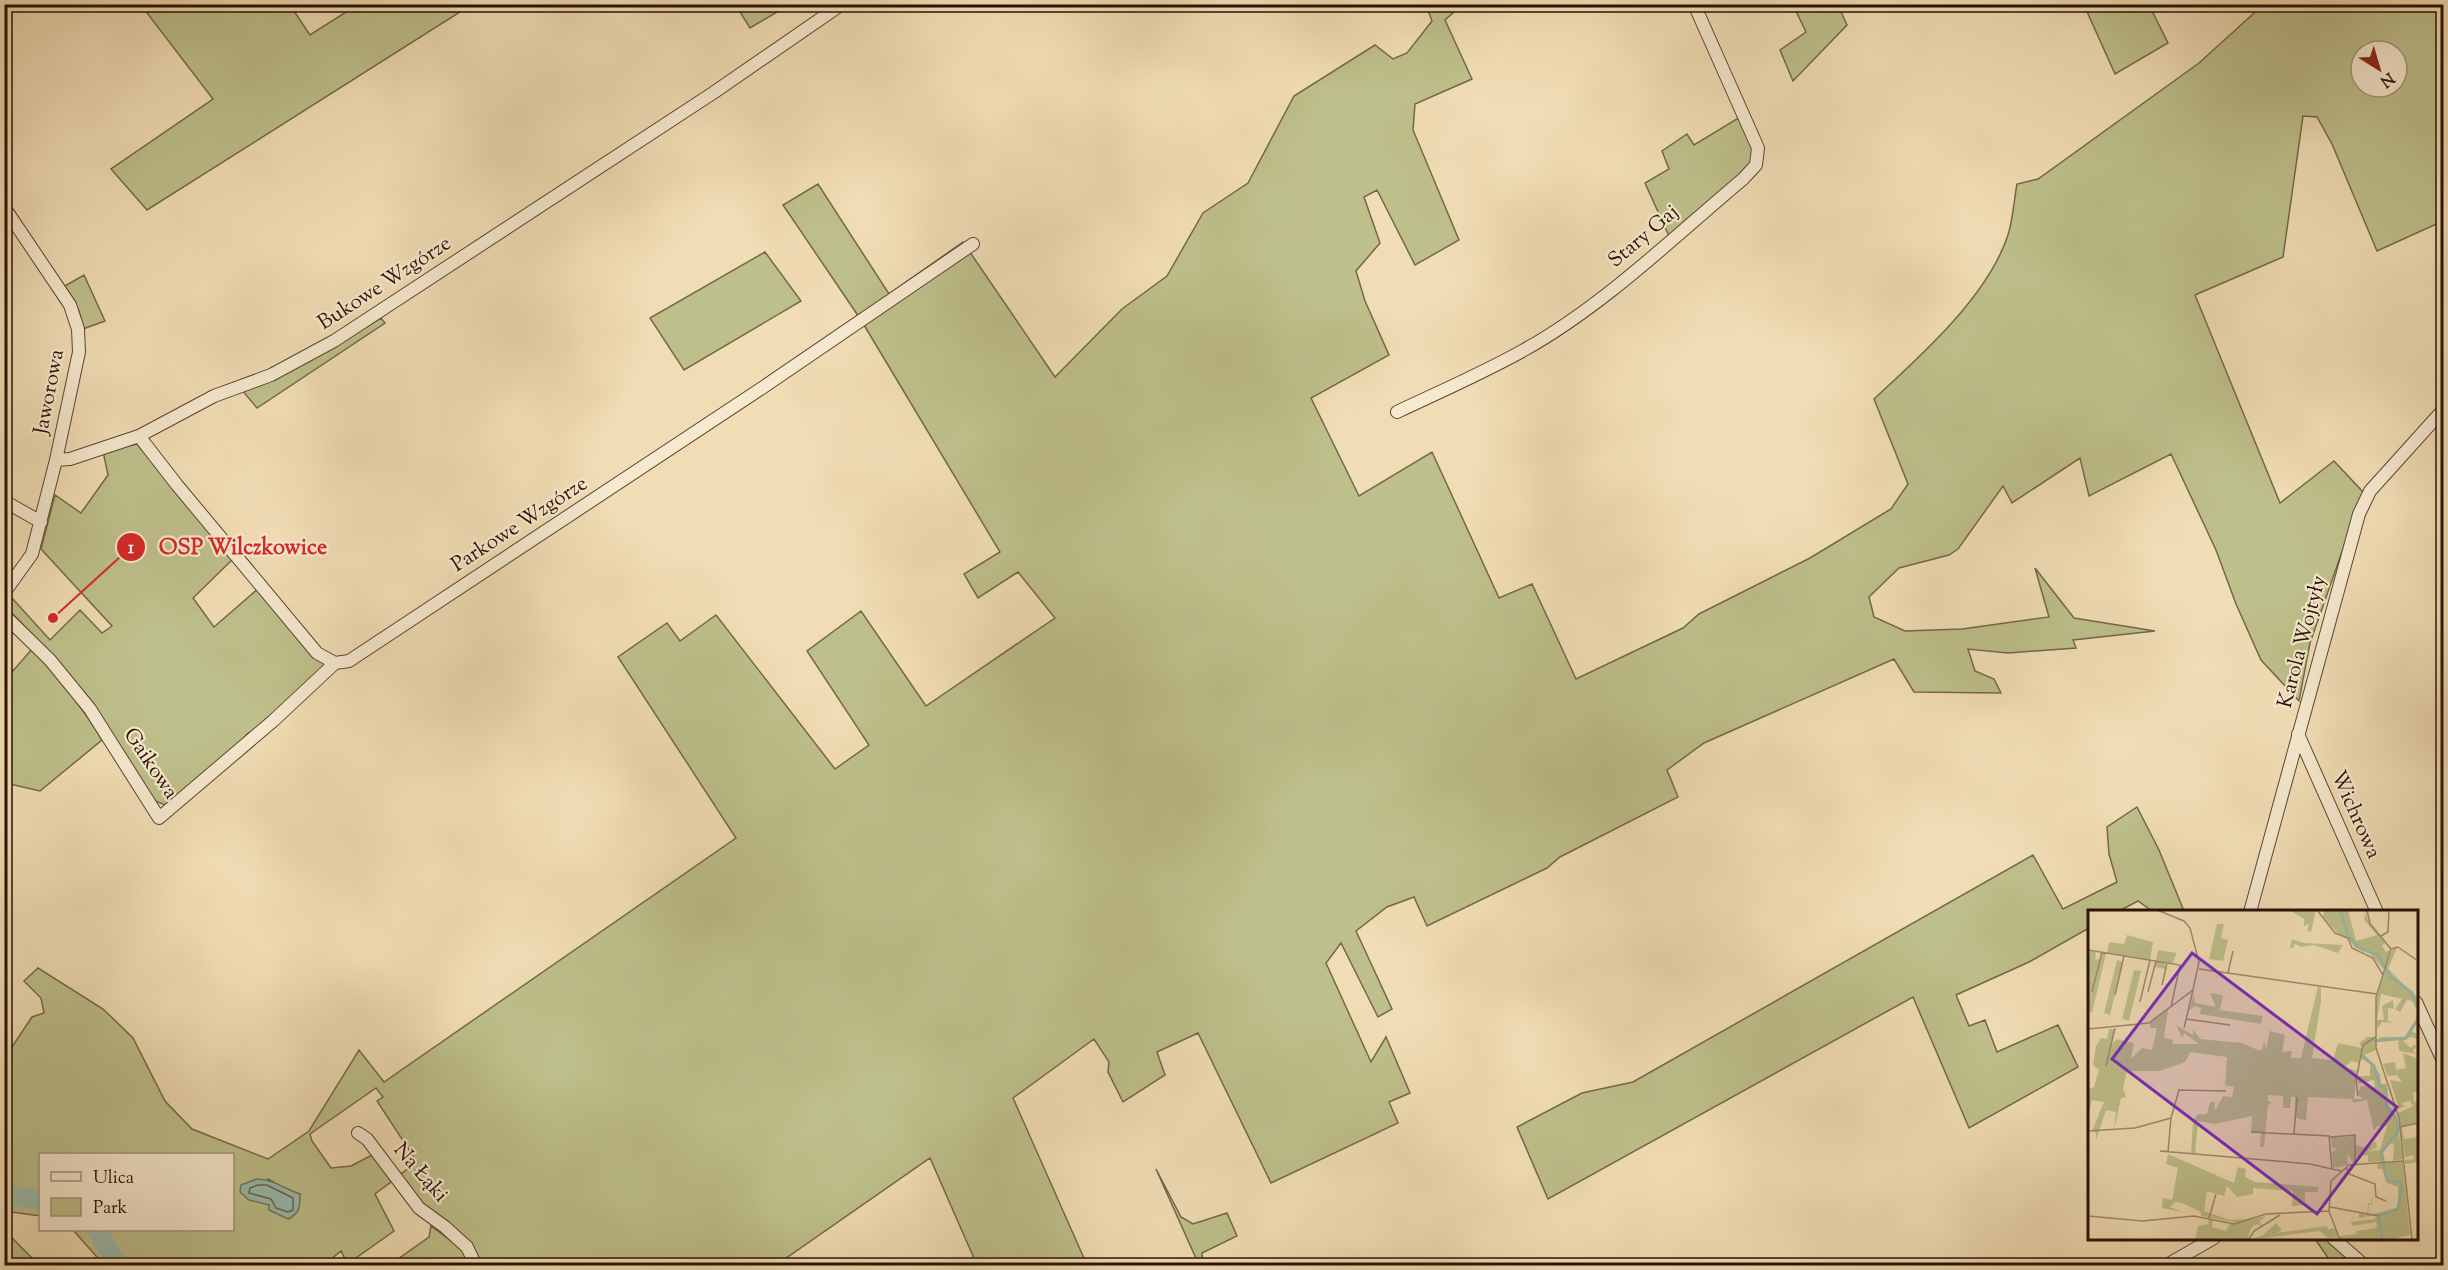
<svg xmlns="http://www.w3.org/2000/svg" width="2448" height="1270" font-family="'Sorts Mill Goudy',serif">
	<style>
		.green { fill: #bec08b; stroke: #746847; stroke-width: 1.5; fill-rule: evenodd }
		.water { fill: #9bbcac; stroke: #6d7868; stroke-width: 1.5 }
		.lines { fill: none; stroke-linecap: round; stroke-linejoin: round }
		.shore { stroke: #626658; stroke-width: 1.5 }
		.river { stroke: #9bbcac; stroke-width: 20 }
		.minor-casing { stroke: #5b4430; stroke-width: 14 }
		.minor { stroke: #f6e9cf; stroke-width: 12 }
		.labels { text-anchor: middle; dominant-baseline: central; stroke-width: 4.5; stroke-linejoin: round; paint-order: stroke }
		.street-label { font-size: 21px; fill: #291103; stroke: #f6e9cf }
		.inset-river { fill: none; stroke: #9bbcac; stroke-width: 3 }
		.inset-road { fill: none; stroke: #a18b6e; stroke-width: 1.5 }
		.view { fill: #7b2cbf; fill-opacity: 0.15; stroke: #7b2cbf; stroke-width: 3 }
		.inset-edge { fill: none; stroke: #291103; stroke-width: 3 }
		.leader { fill: none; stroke: #d62828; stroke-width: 2 }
		.callout-dot { fill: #d62828; stroke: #f6e9cf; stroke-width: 2 }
		.mark-label { font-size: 18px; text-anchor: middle; font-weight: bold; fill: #fff }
		.callout-label { font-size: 22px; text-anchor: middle; font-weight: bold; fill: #d62828; stroke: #f6e9cf; stroke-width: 4.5; stroke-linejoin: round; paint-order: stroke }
	</style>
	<rect width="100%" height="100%" fill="#f1ddb5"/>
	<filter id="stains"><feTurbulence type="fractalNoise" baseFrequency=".00333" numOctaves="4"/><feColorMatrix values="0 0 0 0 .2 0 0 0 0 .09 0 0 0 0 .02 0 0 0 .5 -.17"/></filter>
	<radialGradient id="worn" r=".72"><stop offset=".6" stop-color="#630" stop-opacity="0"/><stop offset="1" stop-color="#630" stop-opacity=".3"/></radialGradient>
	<!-- green -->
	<path class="green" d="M141 5H290L310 35 357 5H471L147 210 111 169 213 99Z
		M751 5V4L789 5 750 28 740 12Z
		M1426 5H1462L1445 20 1472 79 1415 104 1413 130 1459 240 1415 265 1377 190 1364 197 1380 243 1356 271 1365 301 1389 355 1311 398 1359 496 1432 452 1499 598 1532 584 1576 679 1683 628 1699 614 1810 558 1891 509 1908 484 1874 399C1921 356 1988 296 2008 235 2013 219 2014 200 2017 184L2038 179 2199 63 2253 14 2260 5H2443V221L2377 251 2332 144 2317 117 2303 116 2283 257 2195 295 2280 503 2334 461 2363 492 2310 643 2299 701 2261 660 2236 604 2216 550 2171 454 2089 496 2080 458 2012 503 2003 486 1958 549 1949 555 1899 568 1869 597 1874 617 1905 631 1962 629 2049 617 2035 568 2074 618 2155 631 2073 640 2076 648 2008 653 1968 649 1975 671 1994 679 2001 693 1914 692 1894 659 1704 743 1667 770 1678 797 1560 857 1547 868 1427 926 1414 897 1387 907 1356 931 1392 1009 1378 1017 1341 943 1326 963 1371 1062 1386 1037 1410 1093 1389 1102 1398 1123 1271 1183 1198 1033 1157 1052 1165 1075 1123 1102 1108 1072 1109 1062 1094 1039 1013 1098 1087 1265H977L930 1158 779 1263 770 1265H481L421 1205 398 1176 417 1162 377 1101 383 1097 376 1088 310 1134 312 1141 331 1168 351 1166 374 1154 391 1182 375 1194 394 1231 356 1258 361 1265H348L341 1251 324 1265H104L73 1230H232V1154H40V1216L5 1211 4 1055 8 1053 32 1017 44 1013 41 998 24 981 38 968 103 1009 133 1038 165 1101 192 1129 268 1159 309 1131 359 1050 384 1082 736 838 618 657 667 623 680 641 716 615 835 769 869 745 807 651 861 611 926 706 1055 618 1018 572 978 598 964 574 1000 552 861 320 783 205 818 184 889 294 963 242 1055 377 1122 309 1167 276 1203 213 1248 183 1294 96 1375 45 1393 59 1407 53 1432 21ZM2361 51H2397V87H2361ZM268 1179 285 1189 300 1194 269 1205 261 1201Z
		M1793 5H1838L1847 25 1793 81 1780 50 1806 32Z
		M2084 5H2149L2168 43 2115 74Z
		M1740 117 1755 150 1752 165 1669 236 1645 183 1669 169 1662 151 1687 134 1694 145Z
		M765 252 801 301 684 370 650 318Z
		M84 275 105 321 83 329 79 311 63 287Z
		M381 318 385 323 257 408 242 390 320 354Z
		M137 444 234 558 193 598 214 627 260 587 299 637 325 665 263 725 247 734 239 744 177 798 165 805 153 800 91 705 62 665 5 606 7 599 12 598 50 640 80 610 102 633 112 626 41 549 55 495 81 513 108 475 103 451Z
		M32 649C59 678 82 706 102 740L40 791 5 783V680Z
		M2137 807 2159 850 2184 911H2152L2138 901 2119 911 2090 912 2089 928 2029 962 1956 995 1969 1026 1985 1020 1997 1052 2058 1025 2078 1067 1969 1128 1913 997 1548 1199 1517 1127 1582 1093 1633 1082 2033 855 2063 909 2117 882 2109 854 2107 827Z
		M1156 1169 1181 1217 1193 1224 1227 1213 1237 1236 1202 1253 1203 1265H1199Z
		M431 1226 463 1250 470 1266H388L429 1237Z
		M4 1231H5L39 1265H10L5 1261Z
		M2315 1239H2328L2357 1265H2333Z"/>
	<!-- water -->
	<path class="water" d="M257 1179C272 1179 285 1189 300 1194 300 1207 300 1213 288 1219L269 1210V1205L249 1200 240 1192 241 1185Z"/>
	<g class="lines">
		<!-- shore -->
		<path class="shore" d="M258 1185H267L293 1198V1210L288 1212 276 1208 271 1199 249 1193 250 1188Z"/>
		<!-- river -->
		<path class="river" d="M4 1194 40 1200
			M97 1230 118 1266"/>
		<defs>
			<path id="minor" d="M4 207 70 305 78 329 79 352 56 460 32 554 4 593
				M1397 412C1439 392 1483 373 1524 350 1603 306 1674 237 1743 179L1756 165 1758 148 1694 4
				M139 436 177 485 317 653 335 663 349 661 765 386 973 244
				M56 460 70 459 139 436 214 396 271 375 334 341 713 93 842 4
				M4 501 41 522
				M4 615 50 660 90 709 159 818 273 721 335 663
				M2298 734 2377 912
				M2250 912 2359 514 2370 491 2444 409
				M2416 1002 2444 1063
				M358 1133 367 1139 419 1208 445 1227 467 1247 476 1266
				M2333 1238 2365 1266
				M2165 1266 2214 1238"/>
		</defs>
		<!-- minor casing -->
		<use href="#minor" class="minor-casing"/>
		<!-- minor -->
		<use href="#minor" class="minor"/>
	</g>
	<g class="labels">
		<!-- street labels -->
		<g class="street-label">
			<text transform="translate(1644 237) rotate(-40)">Stary Gaj</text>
			<text transform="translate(385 284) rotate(-33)">Bukowe Wzgórze</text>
			<text transform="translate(50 392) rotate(-79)">Jaworowa</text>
			<text transform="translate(520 525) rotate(-33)">Parkowe Wzgórze</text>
			<text transform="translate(2303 642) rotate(-75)">Karola Wojtyły</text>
			<text transform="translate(150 764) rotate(56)">Gaikowa</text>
			<text transform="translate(2355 815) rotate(66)">Wichrowa</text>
			<text transform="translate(420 1173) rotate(49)">Na Łąki</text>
		</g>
	</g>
	<!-- overview -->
	<g transform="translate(2088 910)">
		<rect width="330" height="330" fill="#f1ddb5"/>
		<path d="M228 0 223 22 219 21 221 14 216 16V9L203 1ZM236 0H260L268 31 289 25 276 10 278 0 279 8 298 32 294 36 298 42 302 40 296 60 280 41 267 38 261 29 251 25 235 7ZM129 14H136L133 28 140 30 135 51 121 49ZM39 25 65 32 62 50 19 43 21 32 36 34ZM204 29 216 33 255 35 250 43 226 35 213 37 207 34 205 38H202ZM309 38 300 59 330 88V115L326 114 323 121 330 124V129L322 127 315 131 323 138 325 135 330 136 324 141 330 144 311 141 310 129 289 131 292 127H317L328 109 329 100 324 91 319 90 312 102 307 99 314 89 293 84 289 110H296L294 96 305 90 306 99 300 98V111L306 113 294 112 289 119 288 91 294 69 304 40ZM70 40 89 43 84 54 77 53V59L67 57ZM0 41 8 42 7 49 11 50 13 43 18 44 4 103 0 102ZM29 50 35 52 22 105 16 103ZM46 60 53 61 41 111 34 109ZM230 76 233 77V91L224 148 245 150 250 133 274 138 271 133 279 127H287L288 140 276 145 292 164 293 174H299L300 197 306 203 303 177 315 249 305 251 306 234 301 233 295 243 297 251 280 252V245L267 247 265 253 259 244 260 255 245 258 244 242 250 238H244L243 227 266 226 267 235 278 238 288 231 289 238 279 241 292 240 299 216H289L286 220 279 190 265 193 264 189 220 187 218 210 212 209 207 207V187H203L202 198H195V186L180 185V191L184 192 180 195 176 237H172L173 223H163L164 206 126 214 110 211 107 244H103L105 211 110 204H119L122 192H127V201L135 186 144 187 146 177 137 175 139 147 102 142 97 152 72 161H39L35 179 38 187 33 188 26 220 28 202 18 200 8 230V223L4 221 16 192 4 190 0 207V179L6 177 11 160 5 155 8 136 13 128 19 129 21 119H27L24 134 29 129 46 133 43 149 54 138 64 140 69 118H62V113L80 100 76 128 85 130 84 134H111L96 123 94 128 88 115 105 125V119L112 129 154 133 170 140H174L176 131 178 139 182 121 197 125 194 142 204 141 203 148H213ZM272 148 282 154V166H269L270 174 286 170 287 177 273 176 270 183 274 189H266L269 161 257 157 263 151 271 153ZM122 83 135 85 132 100 175 106 173 114 112 104 113 98 107 96 101 101 106 84 107 93 128 97ZM315 143 330 149V183L325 182 326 192 330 191 328 213 314 217 316 229 330 227V252L317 254V250L326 249 325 245 317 247 310 203 325 196 322 191 313 193 317 196 311 199 302 170 314 172 309 165 300 166 295 154 307 152 308 160 318 158ZM80 244 146 273 150 257 158 259 157 267 167 272 230 277V282H217V295L204 296 205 281 165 278V284L149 287 139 276 136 286 119 281 116 301 142 310 161 309 151 313 113 306V302L94 293 87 292 82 297 95 302 74 298 75 288 84 290 90 258 78 254ZM315 252 322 325 299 330H252L251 326 268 324V321L289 318 288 312 264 316 263 312 287 309 288 305 271 308V303L279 305 280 293H283L285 285 284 295 281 294 280 305 311 298 310 277 299 273 294 259H289L290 253ZM178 306 172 311 174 317 169 314 163 318 159 330H107L110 316 120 314 121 309 125 310 124 317 138 321 142 314ZM188 313 194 320 188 323 239 316 240 319 247 318 250 327 240 328 232 321 161 330 174 326Z" fill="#bec08b" fill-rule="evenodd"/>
		<path class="inset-river" d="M252 0 261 28 273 39 290 45 303 67 324 83 330 97M286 131 318 128 330 109M274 145 286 156 292 176 298 179V195L308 208 310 221 293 243 299 270 314 273 310 299 291 305 294 330"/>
		<path class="inset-road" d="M229 0 247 23 260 28 264 38 285 48 295 65M279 0 282 14 303 39 288 87V138L311 208 324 330M293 26 300 22 301 0M303 39 310 37 330 51M0 40 92 55 83 97M111 59 289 84M140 63 145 41M74 75 79 53M4 82 14 42M60 82 68 51M27 85 36 46M52 92 62 50M98 109 142 115M96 118 105 80M0 119 61 113 105 80 111 52 102 18 96 11 69 0M18 156 27 118M270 186 268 170 275 135 288 127M312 217 330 213M0 221 47 218 83 208M163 222 241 226 244 258M206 224 209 187M242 227 267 225V253M72 241 222 254 253 261M80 242 83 208 91 180 138 181M258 257 261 264 287 274 288 287 298 291M242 297 291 306M241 301 243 271 261 255 316 251M241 301 252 330M0 306 54 311 106 306 146 314 178 304 241 301M121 308 128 284M160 330 166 321 192 305"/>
		<path class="view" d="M104 43 309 197 229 304 24 149Z"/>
		<rect width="330" height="330" class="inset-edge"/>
	</g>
	<!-- callouts -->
	<path class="leader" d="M53 618L131 547"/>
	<g class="callout-dot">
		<circle cx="53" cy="618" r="6"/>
		<circle cx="131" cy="547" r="15"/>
	</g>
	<g class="mark-label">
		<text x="131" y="553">1</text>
	</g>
	<g class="callout-label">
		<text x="243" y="554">OSP Wilczkowice</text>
	</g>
	<!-- margin -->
	<rect width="2448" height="1270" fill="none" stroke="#f1ddb5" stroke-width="24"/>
	<rect x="6" y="6" width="2436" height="1258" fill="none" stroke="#291103" stroke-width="3"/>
	<rect x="12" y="12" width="2424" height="1246" fill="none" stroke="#291103" stroke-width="1.5"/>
	<!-- legend -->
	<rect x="39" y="1153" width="195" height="78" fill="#f6e9cf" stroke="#a4937d" stroke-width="1.5"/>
	<rect x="51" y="1172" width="30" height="9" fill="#f6e9cf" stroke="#a4937d" stroke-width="1.5"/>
	<text x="93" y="1183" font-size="18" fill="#291103">Ulica</text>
	<rect x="51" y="1198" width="30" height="18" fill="#bec08b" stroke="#a4937d" stroke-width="1.5"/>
	<text x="93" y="1213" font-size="18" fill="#291103">Park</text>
	<!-- north arrow -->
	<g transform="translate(2379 69) rotate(143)"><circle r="28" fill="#f6e9cf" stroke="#a4937d" stroke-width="1.5"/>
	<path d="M0-4.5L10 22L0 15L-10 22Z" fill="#8f2418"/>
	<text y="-9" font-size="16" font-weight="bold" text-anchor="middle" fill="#291103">N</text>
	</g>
	<rect width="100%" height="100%" filter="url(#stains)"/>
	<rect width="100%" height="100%" fill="url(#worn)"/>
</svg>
